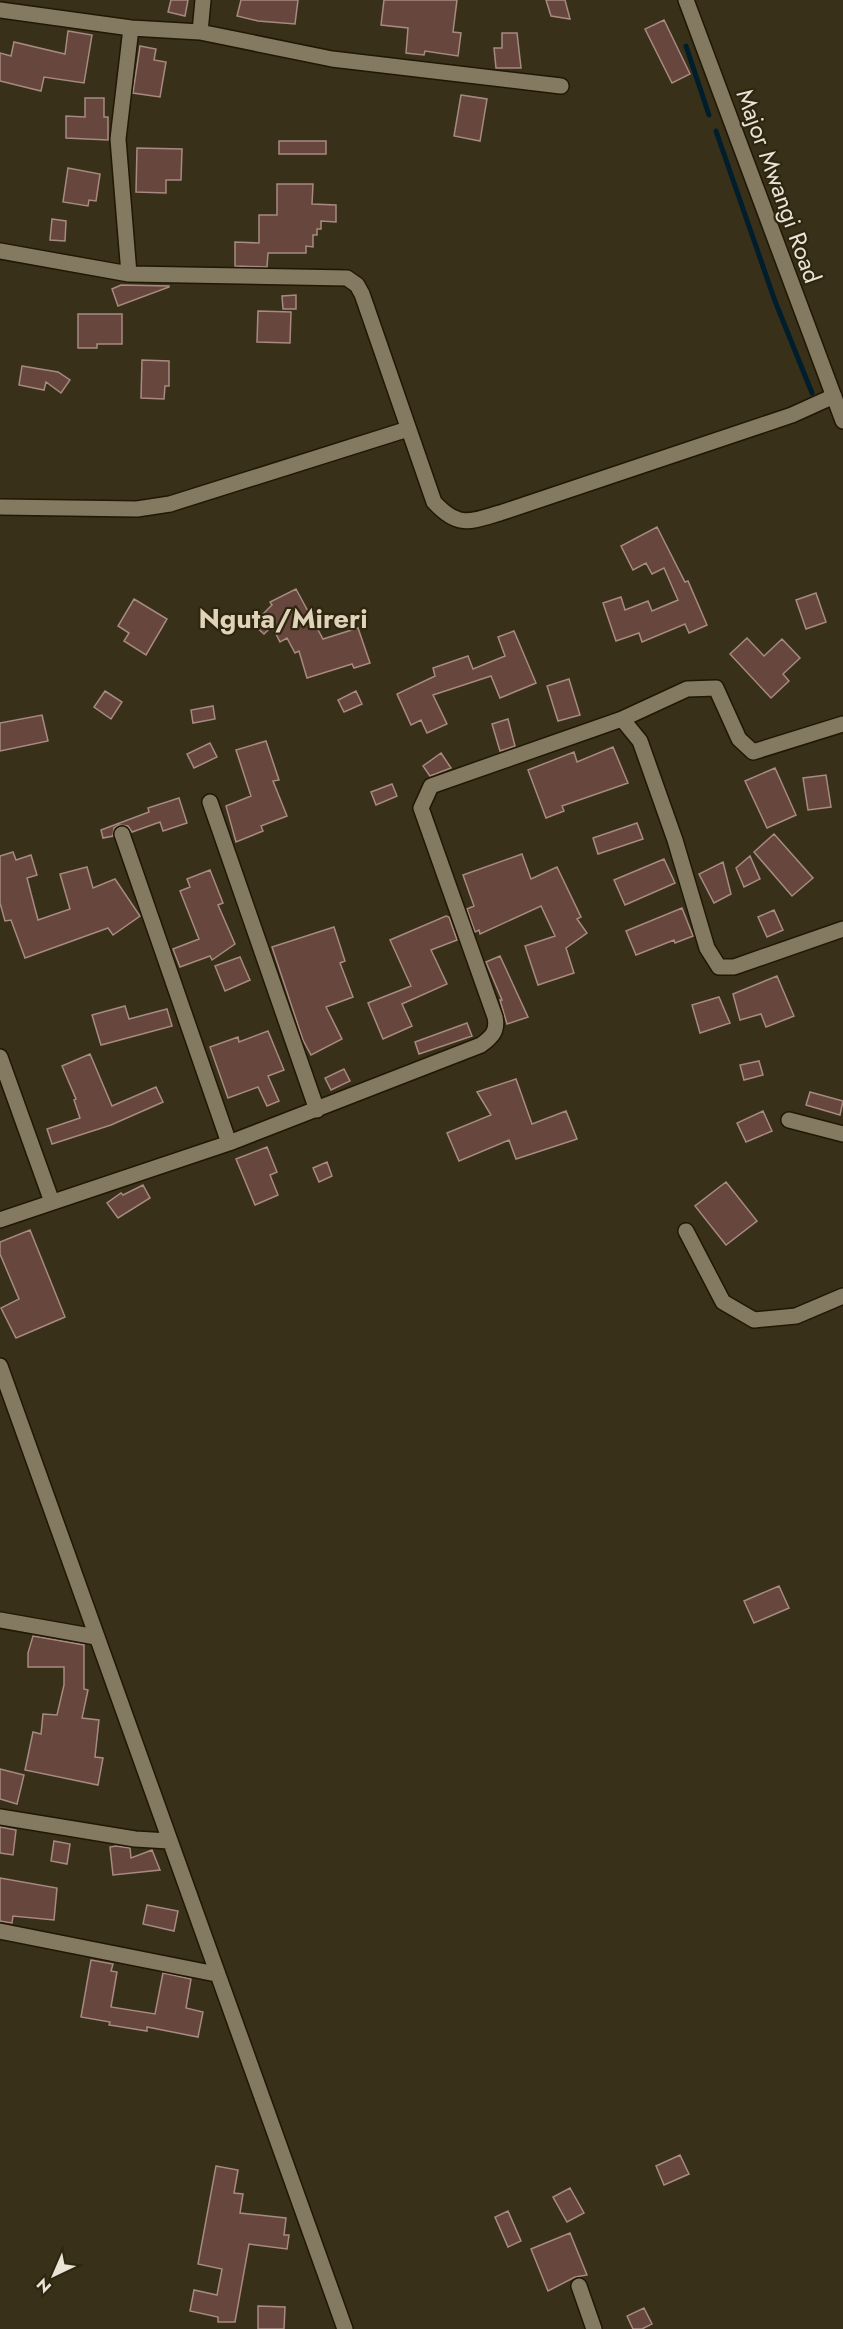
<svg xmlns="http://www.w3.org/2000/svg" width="843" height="2329" font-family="Jost,sans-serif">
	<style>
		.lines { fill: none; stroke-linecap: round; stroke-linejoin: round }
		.stream { stroke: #001e2b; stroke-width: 5 }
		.building { fill: #66463d; stroke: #a78a81; stroke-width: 1.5 }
		.minor-casing { stroke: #201803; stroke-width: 18 }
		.minor { stroke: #847961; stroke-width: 15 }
		.labels { text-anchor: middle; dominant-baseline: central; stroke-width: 4.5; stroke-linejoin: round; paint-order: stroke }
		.street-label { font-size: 24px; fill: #eae4d7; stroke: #2f2610 }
		.quarter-label { font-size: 27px; font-weight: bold; fill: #dfd3b9; stroke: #2f2610 }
	</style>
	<rect width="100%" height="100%" fill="#39301a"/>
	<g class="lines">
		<!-- stream -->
		<path class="stream" d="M686 46 709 115
			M716 131 775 301 812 393"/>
	</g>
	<!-- building -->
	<path class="building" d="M171 0H188L185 16 168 12Z
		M241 0H298L295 24 258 21 237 16Z
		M384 0H457L453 32 461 33 458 56 425 51 424 55 406 53 408 28 381 25Z
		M546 0H565L570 19 551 16Z
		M664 20 690 74 672 83 645 29Z
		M68 31 92 35 84 83 44 77 41 91 0 81V53L11 56 14 42 65 54Z
		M502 33H517L521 68H496L494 48H502Z
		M140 46 156 49 154 60 166 62 160 97 133 93Z
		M461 95 487 99 480 141 454 136Z
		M85 98H104V117H108V140L66 138V116L85 117Z
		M279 141H326V154H279Z
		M137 148 182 149 181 180H166V193L136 192Z
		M68 168 100 174 96 201 89 200 88 206 63 202Z
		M277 184H313L312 204 336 205V222L321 221V229H317V235H313V247L306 246V253H268L267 267 235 266V242L259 243V215H277Z
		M52 219 66 221 65 241 50 240Z
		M121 285 169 286V287L118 306 112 289Z
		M296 295V309H283L282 296Z
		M258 311 291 312 290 343 257 342Z
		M78 314H122V344H97V348H78Z
		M142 360 169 361V386H165L164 399 141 398Z
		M22 366 58 372 70 380 61 393 46 382 44 390 19 385Z
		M657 527 685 582 688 581 707 625 689 633 685 624 642 642 639 633 616 641 603 603 621 597 625 610 648 601 652 611 678 600 664 568 652 574 646 563 633 570 621 546Z
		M296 589 323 639 358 628 370 663 354 668 352 664 307 678 299 651 295 653 287 638 280 642 272 626 264 634 253 624 272 605 270 602Z
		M816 593 826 622 806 629 796 600Z
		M134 599 167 619 146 655 124 641 129 633 118 626Z
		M514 631 536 683 500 698 491 676 433 695 447 724 427 733 421 720 411 725 397 694 435 676 433 668 468 656 473 669 505 656 498 637Z
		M747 638 764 656 782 639 800 658 783 674 789 681 771 698 730 654Z
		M569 679 580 715 558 721 547 686Z
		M105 691 122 702 111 719 94 707Z
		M356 691 362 704 344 712 338 700Z
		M213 706 215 719 193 723 191 710Z
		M42 715 48 741 0 751V723Z
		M508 719 515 746 500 751 492 724Z
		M266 741 279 780 273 781 287 816 261 826 263 831 236 842 226 806 251 796 236 750Z
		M210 743 217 757 194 768 187 754Z
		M613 747 628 783 562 806 564 811 546 818 528 770 574 752 577 762Z
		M441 753 451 768 430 776 423 766Z
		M775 768 796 815 767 828 745 781Z
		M826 775 831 807 808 810 803 778Z
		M392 784 397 796 376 805 371 792Z
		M179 798 187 823 163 831 160 822 132 832 128 826 119 825 114 828 113 836 103 838 101 830 149 812 148 808Z
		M637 823 643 839 598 854 593 838Z
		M774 834 813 878 792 896 754 852Z
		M13 852 16 860 31 855 37 875 27 878 38 920 70 909 60 874 87 867 93 888 115 879 140 916 113 935 108 928 25 958 11 920 5 921 0 903V856Z
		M522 854 531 879 557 867 581 917 577 919 587 933 566 948 574 973 538 985 525 946 555 936 541 906 480 934 479 930 475 932 467 909 474 906 463 875Z
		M750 856 760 879 744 887 736 868Z
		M664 859 675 883 625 905 614 880Z
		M723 862 731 894 714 903 699 874Z
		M210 870 223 903 218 905 235 944 212 960 210 956 180 967 173 949 199 939 180 891 190 887 187 879Z
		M682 908 693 936 675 943 674 940 636 955 626 931Z
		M774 910 783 930 767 937 758 917Z
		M446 916 449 917 457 940 431 950 447 984 402 1004 412 1026 383 1039 368 1003 411 986 390 940Z
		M334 927 345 961 340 963 353 997 326 1007 342 1039 311 1055 303 1040 272 947Z
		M500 956 528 1017 507 1024 500 1000H502L486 962Z
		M240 957 250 980 225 991 215 966Z
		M777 976 794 1016 766 1027 761 1014 740 1020 733 994Z
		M719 997 730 1023 700 1033 692 1005Z
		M125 1006 129 1019 167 1009 172 1026 101 1045 92 1015Z
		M467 1023 472 1036 419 1054 415 1042Z
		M268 1031 284 1070 268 1076 279 1101 267 1106 258 1087 228 1098 210 1047 238 1037 239 1042Z
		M90 1054 112 1106 156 1087 163 1102 111 1125 52 1144 47 1129 80 1118 74 1100 76 1099 62 1066Z
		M759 1061 763 1075 744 1080 740 1065Z
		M344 1069 350 1081 331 1090 325 1078Z
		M516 1079 532 1124 566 1111 577 1139 516 1159 509 1140 459 1161 447 1133 491 1115 477 1092Z
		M810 1092 843 1101 840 1115 806 1105Z
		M763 1111 772 1131 746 1142 737 1123Z
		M267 1147 277 1172 270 1175 278 1195 255 1205 236 1159Z
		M327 1162 332 1176 319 1182 313 1168Z
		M726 1182 757 1221 726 1245 695 1206Z
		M143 1185 150 1198 118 1218 107 1203 121 1193 123 1195Z
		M30 1230 65 1317 16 1338 1 1308 19 1299 0 1254V1242Z
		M779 1586 789 1608 754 1623 744 1601Z
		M33 1636 84 1645V1689L88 1690 82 1718 99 1720 95 1757 103 1758 98 1785 25 1770 33 1732 41 1734 43 1714 57 1715 64 1685V1667H28V1653Z
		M0 1769 24 1775 17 1804 0 1799Z
		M0 1827 16 1830 13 1855 0 1853Z
		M54 1841 70 1844 67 1864 51 1861Z
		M116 1846 130 1848 131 1858 152 1850 160 1870 113 1875 110 1847Z
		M0 1878 57 1888 54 1920 13 1916 12 1923 0 1921Z
		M147 1905 178 1911 174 1931 143 1924Z
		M91 1960 113 1964 111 1971 117 1972 111 2007 155 2014 163 1973 191 1979 186 2008 203 2012 198 2037 147 2027V2031L109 2025 110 2022 81 2017Z
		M680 2155 689 2174 664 2185 656 2166Z
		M216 2166 238 2170 234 2193 243 2194 240 2213 286 2218 284 2235H289L287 2249 249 2244 235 2322H218V2317L190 2311 194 2290 217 2295 222 2269 198 2264Z
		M570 2188 584 2213 567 2222 553 2197Z
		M508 2211 521 2241 508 2247 495 2217Z
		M570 2233 587 2275 575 2277 548 2291 531 2249Z
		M258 2306 285 2307 284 2329H258Z
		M644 2308 652 2324 642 2329H633L627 2316Z"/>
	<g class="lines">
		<defs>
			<path id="minor" d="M686 0 843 421
				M0 10 131 28 118 139 129 274
				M131 28 200 32 332 59 561 86
				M200 32 203 0
				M0 251 129 274 347 278 357 285 362 294 434 502C458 528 469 522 500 513L792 415 834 396
				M0 507 137 509 170 504 408 429
				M622 719 687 689 716 688 739 739 753 752 843 724
				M210 802 317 1110
				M122 834 229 1143
				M0 1057 52 1202
				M789 1120 843 1134
				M0 1220 229 1143 481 1045C492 1037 498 1031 495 1017L421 808 431 786 622 719 640 741 675 840 707 948 719 967H734L843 929
				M686 1231 723 1302 754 1320 796 1316 843 1296
				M0 1366 345 2329
				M0 1620 96 1637
				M0 1817 135 1839 169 1841
				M0 1931 216 1974
				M579 2286 594 2329"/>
		</defs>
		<!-- minor casing -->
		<use href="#minor" class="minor-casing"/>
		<!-- minor -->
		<use href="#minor" class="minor"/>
	</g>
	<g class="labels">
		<!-- street labels -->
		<g class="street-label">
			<text transform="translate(779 186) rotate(70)">Major Mwangi Road</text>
		</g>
		<!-- quarter labels -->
		<g class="quarter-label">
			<text x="283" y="618">Nguta/Mireri</text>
		</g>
	</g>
	<!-- north arrow -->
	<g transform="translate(54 2275) rotate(224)" stroke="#2f2610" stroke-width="4.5" paint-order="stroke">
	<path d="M0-4.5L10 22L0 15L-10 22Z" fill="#eae4d7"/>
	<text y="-9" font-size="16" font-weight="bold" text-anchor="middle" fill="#eae4d7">N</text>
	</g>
</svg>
